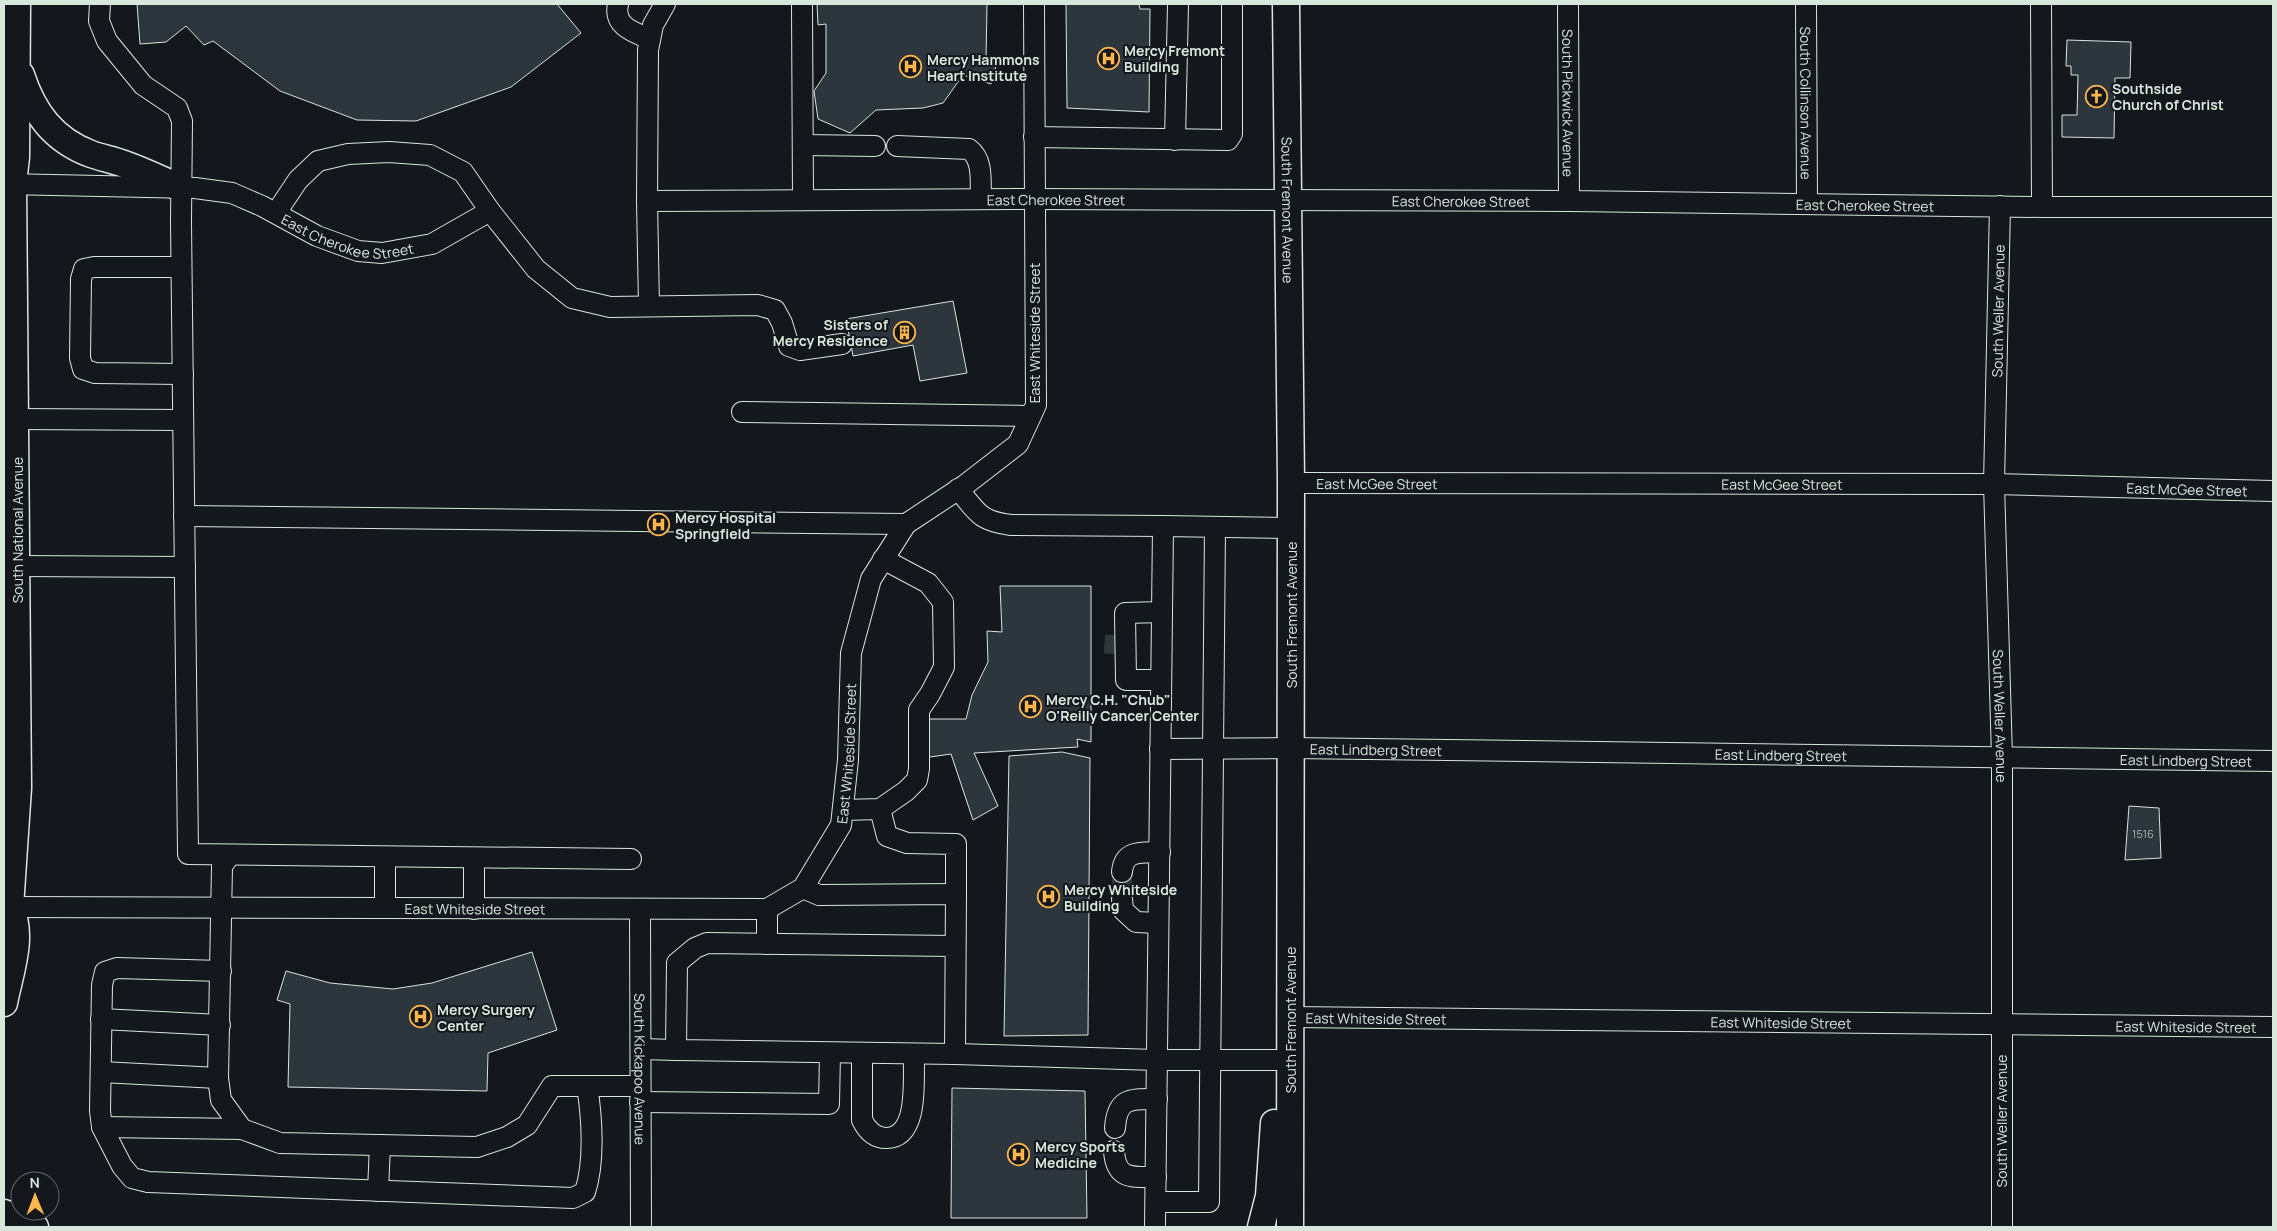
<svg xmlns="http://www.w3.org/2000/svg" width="2277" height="1231" font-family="Manrope,sans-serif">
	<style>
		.building { fill: #2c363c; stroke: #d8e6dc }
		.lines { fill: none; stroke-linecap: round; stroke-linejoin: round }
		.minor-tunnel { stroke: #313739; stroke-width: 20; stroke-dasharray: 20 10; stroke-linecap: butt }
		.minor-casing { stroke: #d8e6dc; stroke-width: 22 }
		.major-casing { stroke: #d8e6dc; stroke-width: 29 }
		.minor { stroke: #14181c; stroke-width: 20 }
		.major { stroke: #14181c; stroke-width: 26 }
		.labels { text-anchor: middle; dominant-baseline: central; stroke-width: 4; stroke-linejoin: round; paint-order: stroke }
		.number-label { font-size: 11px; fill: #adbab4 }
		.poi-label { font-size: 14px; font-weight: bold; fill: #d8e6dc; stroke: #14181c; text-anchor: start }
		.street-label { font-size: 14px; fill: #d8e6dc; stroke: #14181c }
	</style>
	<rect width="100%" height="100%" fill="#14181c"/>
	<!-- building -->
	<path class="building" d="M137 4H557L581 33 511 87 416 121 357 120 280 91 213 41 204 45 186 26 166 42 140 44Z
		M817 4H987L986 60 997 62 991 84 963 75 943 103 923 108 876 110 850 133 818 119 814 91 826 73V24L818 25Z
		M1066 4H1139L1140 9H1150L1149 112 1067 108Z
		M2067 40 2131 42 2130 78H2115L2114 138 2062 137V115H2077L2078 75H2071V66H2066Z
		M953 301 967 373 920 381 913 345 853 356 846 319Z
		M1000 586H1091V742L1077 739 1078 747 974 753 998 806 973 820 951 754 923 758 926 719H966L972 695 988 662 987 631 1002 632Z
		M1062 752 1090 758 1088 1035 1004 1036 1009 756Z
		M2129 806 2159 808 2161 858 2125 860Z
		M532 952 557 1030 488 1053 487 1091 288 1087 290 1004 277 1000 286 971 330 983 393 989 432 983Z
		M952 1088 1085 1091 1087 1218H951Z"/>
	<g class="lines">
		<!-- minor-tunnel -->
		<path class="minor-tunnel" d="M1114 654 1115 635
			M1122 899V872"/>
		<defs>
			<g id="minor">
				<path d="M100 4 99 21 107 41 143 85 177 108 182 121 181 221 188 854 631 859"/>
				<path d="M618 4C613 26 633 32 650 39"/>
				<path d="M802 4 803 200"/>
				<path id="s1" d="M1568 4 1569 201"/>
				<path id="s2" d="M1806 4 1807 202"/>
				<path d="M2041 4 2042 207"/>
				<path d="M1034 137 1228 140 1232 134V4"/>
				<path d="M1175 140 1178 4"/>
				<path d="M803 145 875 146"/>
				<path d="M897 146 969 149C984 160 980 182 981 199"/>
				<path id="s3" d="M4 184 195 188 232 193 262 206 317 236 358 251 382 253 432 244 490 211 536 269 572 298 610 307 758 305 775 310 782 323 789 346 800 350 842 344"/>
				<path id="s4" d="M647 201 1033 199 1569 201 2042 207H2273"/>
				<path id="s5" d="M2000 206 1994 484 2002 757V1227"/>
				<path d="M276 213 298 180 318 161 348 154 389 152 430 155 463 172 490 211"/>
				<path d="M181 267H94L84 269 81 279 80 358 83 369 95 373 183 374"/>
				<path d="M649 306 647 201 648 50 653 25 665 4"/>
				<path d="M742 412 1030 416"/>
				<path d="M16 419 183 420"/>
				<path id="s6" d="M1291 483 1994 484 2273 491"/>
				<path d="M958 489C977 512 979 521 1011 525L1163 526"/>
				<path d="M184 516 906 524"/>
				<path d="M17 566 185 567"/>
				<path d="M1161 680H1126L1125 613 1162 612"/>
				<path id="s7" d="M1160 749 1290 748 2273 761"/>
				<path d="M880 809 887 836 907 843 956 844V894"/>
				<path d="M843 810 880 809 906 791 917 780 919 769V710L930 694 944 667 943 602 928 583 883 559"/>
				<path d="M230 855 222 866 218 1078 221 1100 242 1129 280 1143 477 1147 507 1137 527 1125 552 1086H640"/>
				<path d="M385 857V908"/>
				<path d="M474 858V909"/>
				<path d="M1122 872C1124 849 1142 853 1160 852"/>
				<path d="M803 888 819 895 956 894 955 1054 676 1050 677 963 695 948 707 943 955 946"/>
				<path d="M1122 899 1123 910 1136 922 1158 923"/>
				<path id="s8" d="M10 907 767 909 803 888 841 825 848 760 851 653 871 579 906 524 965 485 1018 444 1036 405 1034 4"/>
				<path id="s9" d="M640 910 641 1227"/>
				<path d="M767 944V909"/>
				<path d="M221 971 117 968 105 972 102 985 100 1111 102 1127 122 1166 132 1178 148 1182 573 1198 585 1192C595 1161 592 1117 587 1086"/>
				<path id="s10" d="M1290 1017 2273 1027"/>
				<path d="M101 1019 220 1025"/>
				<path d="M641 1049 676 1050"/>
				<path d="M862 1053V1120C867 1130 874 1138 886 1138 920 1138 913 1078 914 1054"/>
				<path d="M955 1054 1157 1060H1290"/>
				<path d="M101 1072 218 1078"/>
				<path d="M640 1102 829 1104 830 1053"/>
				<path d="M102 1127 242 1129"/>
				<path d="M1115 1128C1117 1097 1131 1099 1157 1099"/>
				<path d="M1114 1151C1116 1180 1132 1177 1156 1177"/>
				<path d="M378 1191 380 1145"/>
				<path d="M1156 1202H1209L1215 527"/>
				<path d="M1155 1227 1163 526 1291 528"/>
			</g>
			<g id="major">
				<path id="s11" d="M1286 4 1291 483 1290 1227"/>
				<path d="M21 75C33 112 53 140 91 154 102 158 114 160 124 164 144 171 162 180 181 188"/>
				<path d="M4 1003C10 972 24 937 10 907L18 788 13 184 16 157 17 4"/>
				<path d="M4 1213 35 1227"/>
				<path d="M1261 1227 1269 1196 1274 1123"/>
			</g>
		</defs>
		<!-- minor casing -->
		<use href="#minor" class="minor-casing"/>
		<!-- major casing -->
		<use href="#major" class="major-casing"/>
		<!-- minor -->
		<use href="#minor" class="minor"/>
		<!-- major -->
		<use href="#major" class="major"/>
	</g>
	<!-- icons -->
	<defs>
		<symbol id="hospital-ring" viewBox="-11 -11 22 22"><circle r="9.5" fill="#14181c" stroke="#ffb74d" stroke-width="1.5"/><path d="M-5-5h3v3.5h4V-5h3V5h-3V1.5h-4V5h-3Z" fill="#ffb74d"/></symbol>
		<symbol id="church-ring" viewBox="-11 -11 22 22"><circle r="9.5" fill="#14181c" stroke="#ffb74d" stroke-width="1.5"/><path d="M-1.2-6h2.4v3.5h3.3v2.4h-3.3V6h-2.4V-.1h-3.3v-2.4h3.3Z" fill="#ffb74d"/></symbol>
		<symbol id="building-ring" viewBox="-11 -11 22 22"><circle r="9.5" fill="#14181c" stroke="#ffb74d" stroke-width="1.5"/><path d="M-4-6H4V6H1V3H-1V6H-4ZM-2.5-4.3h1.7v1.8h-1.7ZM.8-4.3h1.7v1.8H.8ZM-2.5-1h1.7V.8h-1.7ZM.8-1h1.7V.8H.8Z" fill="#ffb74d"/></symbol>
	</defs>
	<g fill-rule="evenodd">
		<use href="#hospital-ring" x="1096" y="46" width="25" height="25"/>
		<use href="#hospital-ring" x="898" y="54" width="25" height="25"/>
		<use href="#church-ring" x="2084" y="84" width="25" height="25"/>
		<use href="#building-ring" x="892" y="320" width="25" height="25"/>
		<use href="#hospital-ring" x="646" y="512" width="25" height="25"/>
		<use href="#hospital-ring" x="1018" y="694" width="25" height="25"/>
		<use href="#hospital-ring" x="1036" y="884" width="25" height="25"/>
		<use href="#hospital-ring" x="408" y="1004" width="25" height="25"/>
		<use href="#hospital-ring" x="1006" y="1142" width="25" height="25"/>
	</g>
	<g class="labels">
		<!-- number labels -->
		<g class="number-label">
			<text x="2143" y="833">1516</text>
		</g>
		<!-- poi labels -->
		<g class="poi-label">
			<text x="1124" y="50">Mercy Fremont<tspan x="1124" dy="16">Building</tspan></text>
			<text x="927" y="59">Mercy Hammons<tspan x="927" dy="16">Heart Institute</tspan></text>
			<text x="2112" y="88">Southside<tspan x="2112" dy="16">Church of Christ</tspan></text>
			<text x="888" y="324" text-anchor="end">Sisters of<tspan x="888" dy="16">Mercy Residence</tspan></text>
			<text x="675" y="517">Mercy Hospital<tspan x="675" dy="16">Springfield</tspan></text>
			<text x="1046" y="699">Mercy C.H. "Chub"<tspan x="1046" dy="16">O'Reilly Cancer Center</tspan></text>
			<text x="1064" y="889">Mercy Whiteside<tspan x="1064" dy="16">Building</tspan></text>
			<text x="437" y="1009">Mercy Surgery<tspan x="437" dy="16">Center</tspan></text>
			<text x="1035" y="1146">Mercy Sports<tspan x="1035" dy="16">Medicine</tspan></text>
		</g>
		<!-- street labels -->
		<g class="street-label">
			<text stroke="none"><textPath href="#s1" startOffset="99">South Pickwick Avenue</textPath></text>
			<text stroke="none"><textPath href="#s2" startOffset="99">South Collinson Avenue</textPath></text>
			<text stroke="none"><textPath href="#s4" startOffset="409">East Cherokee Street</textPath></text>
			<text stroke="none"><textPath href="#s4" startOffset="814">East Cherokee Street</textPath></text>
			<text stroke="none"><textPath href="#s4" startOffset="1218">East Cherokee Street</textPath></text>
			<text stroke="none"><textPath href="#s11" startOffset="206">South Fremont Avenue</textPath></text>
			<text stroke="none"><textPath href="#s3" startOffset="354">East Cherokee Street</textPath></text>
			<text transform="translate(1998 311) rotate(-89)">South Weller Avenue</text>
			<text transform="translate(1034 333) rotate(-90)">East Whiteside Street</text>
			<text stroke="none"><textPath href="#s6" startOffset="86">East McGee Street</textPath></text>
			<text stroke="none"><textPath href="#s6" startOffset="491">East McGee Street</textPath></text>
			<text stroke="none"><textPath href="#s6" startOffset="896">East McGee Street</textPath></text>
			<text transform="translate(17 530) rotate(-90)">South National Avenue</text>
			<text transform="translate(1291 615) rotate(-90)">South Fremont Avenue</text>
			<text stroke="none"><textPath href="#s5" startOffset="510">South Weller Avenue</textPath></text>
			<text stroke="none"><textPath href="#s7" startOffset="216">East Lindberg Street</textPath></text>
			<text stroke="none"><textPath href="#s8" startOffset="944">East Whiteside Street</textPath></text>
			<text stroke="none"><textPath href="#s7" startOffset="621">East Lindberg Street</textPath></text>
			<text stroke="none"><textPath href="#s7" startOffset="1026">East Lindberg Street</textPath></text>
			<text stroke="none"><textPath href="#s8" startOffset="465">East Whiteside Street</textPath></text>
			<text stroke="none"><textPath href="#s10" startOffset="86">East Whiteside Street</textPath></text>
			<text transform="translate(1290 1020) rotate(-90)">South Fremont Avenue</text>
			<text stroke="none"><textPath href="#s10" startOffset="491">East Whiteside Street</textPath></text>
			<text stroke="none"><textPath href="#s10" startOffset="896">East Whiteside Street</textPath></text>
			<text stroke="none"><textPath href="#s9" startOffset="159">South Kickapoo Avenue</textPath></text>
			<text transform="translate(2001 1121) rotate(-90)">South Weller Avenue</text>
		</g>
	</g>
	<!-- border -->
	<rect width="2277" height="1231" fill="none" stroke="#d8e6dc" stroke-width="10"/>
	<!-- north arrow -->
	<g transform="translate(35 1196) rotate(359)"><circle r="24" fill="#14181c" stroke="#626a69"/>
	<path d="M0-4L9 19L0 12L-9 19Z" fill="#ffb74d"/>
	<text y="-8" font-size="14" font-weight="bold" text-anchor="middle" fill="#d8e6dc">N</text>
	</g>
</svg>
